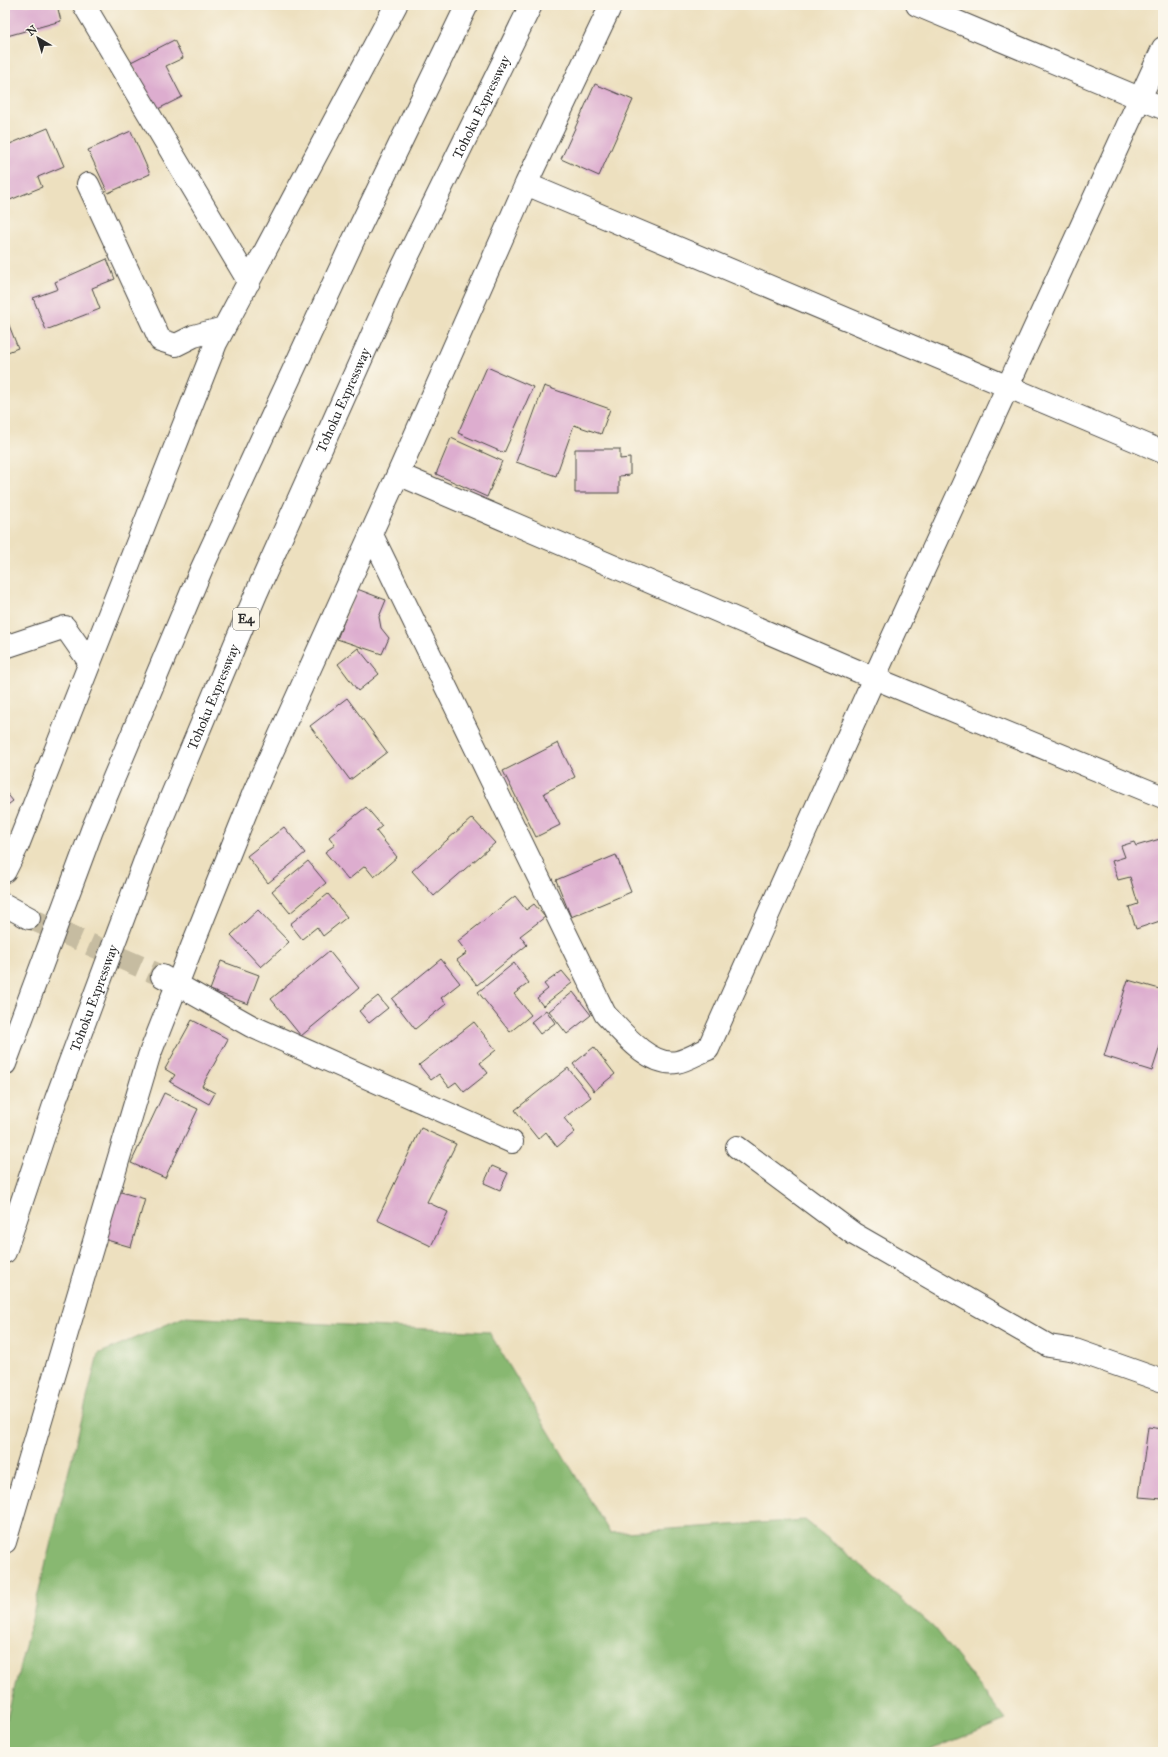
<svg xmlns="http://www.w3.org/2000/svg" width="1168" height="1757" font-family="'IM FELL Great Primer',serif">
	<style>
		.forest { fill: #88b871; stroke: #5a724e }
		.building { fill: #ddadcf }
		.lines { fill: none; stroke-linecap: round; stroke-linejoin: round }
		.minor-tunnel { stroke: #c6bca1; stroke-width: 22; stroke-dasharray: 22 11; stroke-linecap: butt }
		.minor-casing { stroke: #484641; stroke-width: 24 }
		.highway-casing { stroke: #484641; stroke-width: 24 }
		.minor { stroke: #fff; stroke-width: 22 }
		.highway { stroke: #fff; stroke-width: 22 }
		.labels { text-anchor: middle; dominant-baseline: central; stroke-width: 3.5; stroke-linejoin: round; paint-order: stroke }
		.shield { fill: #fbf7ec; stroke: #696865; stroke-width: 1 }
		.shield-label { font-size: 13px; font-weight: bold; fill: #2b2b2b }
		.street-label { font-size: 14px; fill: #2b2b2b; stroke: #fbf7ec }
	</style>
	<rect width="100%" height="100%" fill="#fbf7ec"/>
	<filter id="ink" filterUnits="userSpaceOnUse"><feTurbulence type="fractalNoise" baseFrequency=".025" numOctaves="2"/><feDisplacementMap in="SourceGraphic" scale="8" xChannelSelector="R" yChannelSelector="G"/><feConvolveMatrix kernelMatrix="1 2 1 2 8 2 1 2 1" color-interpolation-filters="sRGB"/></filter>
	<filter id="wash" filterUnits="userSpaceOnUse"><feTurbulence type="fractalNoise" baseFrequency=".012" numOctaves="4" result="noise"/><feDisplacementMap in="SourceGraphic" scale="16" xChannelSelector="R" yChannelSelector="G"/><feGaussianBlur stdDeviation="0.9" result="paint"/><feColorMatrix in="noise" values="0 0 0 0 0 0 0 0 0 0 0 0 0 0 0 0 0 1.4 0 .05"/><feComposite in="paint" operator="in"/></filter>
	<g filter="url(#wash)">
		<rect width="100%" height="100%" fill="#ede0bf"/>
		<!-- forest -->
		<path class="forest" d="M184 1317 489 1332 610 1533 805 1520 872 1574 934 1628 1006 1720 925 1752H5V1726L98 1354Z"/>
		<g id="blocks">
			<!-- building -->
			<path class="building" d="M5 5H57L61 21 7 36 5 29Z
				M174 40 183 58 166 66 182 97 156 110 131 62Z
				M595 84 633 100 599 176 561 159Z
				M48 128 64 166 38 177 42 187 10 200 5 188V146Z
				M131 131 150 174 108 193 88 150Z
				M107 259 115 279 92 288 100 309 46 330 33 298 58 289 55 282Z
				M5 315 18 348 5 353Z
				M487 367 533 387 504 453 458 433Z
				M544 386 610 409 601 434 574 425 556 476 516 462Z
				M451 438 502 461 487 497 436 474Z
				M575 449H620V459L630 458V475L619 476V493H575Z
				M357 589 386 600 379 617 381 628 389 638 382 654 337 639Z
				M358 648 379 674 358 691 338 664Z
				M347 698 387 752 350 780 310 726Z
				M558 743 575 777 544 793 560 825 536 837 503 771Z
				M5 791 13 801 5 807Z
				M366 807 382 826 376 831 397 857 374 877 365 866 348 880 325 852 335 845 329 837Z
				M472 818 495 843 434 896 412 871Z
				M284 827 305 853 268 883 247 856Z
				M1160 839 1163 850V920L1136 929 1129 907 1138 904 1130 877 1118 880 1112 861 1125 857 1121 846 1134 842 1136 846Z
				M616 855 631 892 571 917 556 880Z
				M308 861 326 883 290 913 272 891Z
				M328 894 347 917 323 936 317 927 302 939 290 924Z
				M515 896 526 910 534 904 545 917 520 936 527 945 477 985 457 960 467 953 458 941Z
				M258 910 289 942 261 967 231 935Z
				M329 951 359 988 301 1036 271 999Z
				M441 959 460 983 441 998 446 1004 415 1029 392 999Z
				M221 961 259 975 248 1004 210 990Z
				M514 963 529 983 514 994 531 1015 510 1032 478 992Z
				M562 971 572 983 543 1006 537 998 548 989 544 984Z
				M1128 980 1163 990V1037L1152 1071 1104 1056Z
				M573 992 591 1015 567 1034 549 1011Z
				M378 996 388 1008 369 1023 359 1011Z
				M546 1010 555 1023 540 1034 531 1022Z
				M192 1020 228 1039 202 1086 215 1093 209 1104 170 1082 175 1075 165 1069Z
				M474 1022 496 1050 480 1063 488 1073 464 1092 456 1082 449 1087 439 1074 431 1080 419 1065Z
				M594 1047 615 1074 594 1091 573 1064Z
				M568 1068 591 1097 564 1118 575 1132 557 1147 546 1132 538 1139 515 1110Z
				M164 1093 198 1109 165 1178 131 1163Z
				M421 1128 456 1144 427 1202 448 1212 431 1246 377 1220Z
				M492 1166 508 1173 500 1190 484 1183Z
				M114 1190 145 1199 131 1247 100 1238Z
				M1148 1427 1163 1429V1499L1139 1497Z"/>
		</g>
	</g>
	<g filter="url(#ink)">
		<use href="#blocks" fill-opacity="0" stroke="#484641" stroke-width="1"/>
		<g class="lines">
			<!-- minor-tunnel -->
			<path class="minor-tunnel" d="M29 918 162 976"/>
			<defs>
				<path id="minor" d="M84 5 249 282
					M917 5 1163 108
					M88 184 160 340 176 345 194 336 224 328
					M526 184 1163 452
					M398 474 874 678 1163 797
					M371 533 605 1014C621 1031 649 1067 677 1062 687 1060 698 1053 708 1049L874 678 1163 48
					M5 647 65 627 90 663
					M5 871 18 845 216 343 396 5
					M5 905 29 918
					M162 976 251 1026 512 1142
					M737 1147 854 1234 1049 1346 1075 1350 1163 1381
					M5 1542 149 1056 191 949 254 792 398 474 526 184 611 5"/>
				<g id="highway">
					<path d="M5 1064 92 830 201 570 353 241 467 5"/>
					<path id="s1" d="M5 1252 56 1099 148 852 256 594 402 268 531 5"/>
				</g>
			</defs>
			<!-- minor casing -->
			<use href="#minor" class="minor-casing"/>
			<!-- highway casing -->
			<use href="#highway" class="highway-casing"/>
			<!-- minor -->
			<use href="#minor" class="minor"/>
			<!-- highway -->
			<use href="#highway" class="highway"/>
		</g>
	</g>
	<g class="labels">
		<!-- shield labels -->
		<rect class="shield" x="233" y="608" width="26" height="22" rx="3"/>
		<g class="shield-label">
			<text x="246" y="619">E4</text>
		</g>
		<!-- street labels -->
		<g class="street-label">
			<text stroke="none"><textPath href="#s1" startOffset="1241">Tohoku Expressway</textPath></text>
			<text stroke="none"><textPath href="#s1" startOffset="917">Tohoku Expressway</textPath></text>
			<text stroke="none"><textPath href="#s1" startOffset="593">Tohoku Expressway</textPath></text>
			<text stroke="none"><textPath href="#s1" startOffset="269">Tohoku Expressway</textPath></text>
		</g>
	</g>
	<!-- margin -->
	<rect width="1168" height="1757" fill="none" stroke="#fbf7ec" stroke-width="20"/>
	<!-- north arrow -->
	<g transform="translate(38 38) rotate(322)" stroke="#fbf7ec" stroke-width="3" paint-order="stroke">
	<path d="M0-3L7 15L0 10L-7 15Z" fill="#2b2b2b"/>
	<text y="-6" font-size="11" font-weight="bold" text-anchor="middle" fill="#2b2b2b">N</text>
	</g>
</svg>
